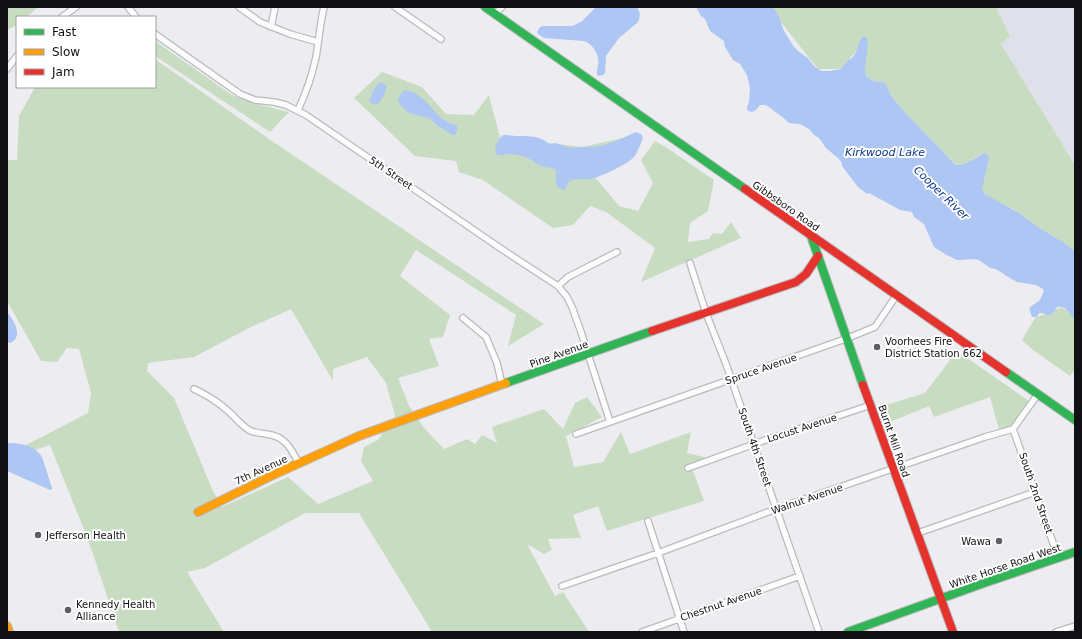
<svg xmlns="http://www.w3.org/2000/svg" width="1082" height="639" font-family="'DejaVu Sans',sans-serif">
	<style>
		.built { fill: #e0e0eb }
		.green { fill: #c7dcc1; fill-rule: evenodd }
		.water { fill: #adc6f4 }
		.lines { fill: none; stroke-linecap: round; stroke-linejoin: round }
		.street-casing { stroke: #bababd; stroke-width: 8 }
		.fast-casing { stroke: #bababd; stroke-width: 10 }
		.slow-casing { stroke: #bababd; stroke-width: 10 }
		.jam-casing { stroke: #bababd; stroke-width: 10 }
		.street { stroke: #fcfcfd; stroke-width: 5.5 }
		.fast { stroke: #30b455; stroke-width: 8 }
		.slow { stroke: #ff9f0a; stroke-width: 8 }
		.jam { stroke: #e5322d; stroke-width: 8 }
		.poi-dot { fill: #5e5e61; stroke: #fff; stroke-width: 1.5 }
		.labels { text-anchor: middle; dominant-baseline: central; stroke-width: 4; stroke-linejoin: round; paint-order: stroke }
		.street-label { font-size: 10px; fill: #111114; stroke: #fff }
		.poi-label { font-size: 10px; fill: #111114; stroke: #fff; text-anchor: start }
		.water-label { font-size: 11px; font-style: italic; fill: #0a3691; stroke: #fff }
	</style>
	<rect width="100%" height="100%" fill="#ededf1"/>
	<!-- built -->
	<path class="built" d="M996 7H1075V165L1001 44 1010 36Z"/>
	<!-- green -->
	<path class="green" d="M7 7H38L27 17H17V25L7 30Z
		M769 7H996L1010 36 1001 44 1075 165V251L1063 242 1041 229 1013 209 992 199 982 191V186L989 158 981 154 967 163 960 165H957L946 155 902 109 892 97 885 85 883 82 873 81 866 76 865 70 866 39 841 69H818Z
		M155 41 232 95 252 103 289 112 270 132 155 56Z
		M155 59 272 141 544 324 508 346 516 315 416 250 400 276 450 315 443 337 429 339 439 366 398 378 409 406 424 428 444 449 467 439 475 444 482 435 497 443 492 427 544 409 563 429 575 403 587 397 602 417 566 436 574 467 603 462 621 432 630 454 691 432 687 453 708 458 692 468 704 501 607 531 598 506 573 515 581 538 548 539 552 550 544 554 527 544 555 596 563 592 589 632H432L359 513H305L205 568 187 572 224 632H119L89 542 50 445 35 450 26 445 88 413 91 393 79 349 67 348 57 362 41 361 7 301V160H17L19 116 35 87H155ZM291 309 333 381V369L367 357 386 383 395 416 378 440 364 447 361 461 373 481 318 504 288 477 222 507 213 491 174 398 147 371 148 363 194 357 251 327Z
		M382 72 422 87 446 114 474 115 489 95 500 137 582 147 641 134 634 157 595 177 619 206 638 211 653 183 641 160 655 141 667 148 714 180 708 211 690 223 688 242 709 239 713 233 722 234 731 222 741 238 641 282 655 248 606 212 590 206 573 225 553 228 483 180 459 172 456 161 415 156 354 98Z
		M1062 307 1075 317V370L1070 376 1033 350 1022 340 1035 318Z
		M957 351 1032 403 1015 427 1000 433 990 397 934 417 929 406 890 422 883 406 925 393Z"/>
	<!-- water -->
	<path class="water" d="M596 7H637L640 14 639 20 637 23 619 38 606 56 605 73 603 75 599 76 597 75C596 71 598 69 598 65 600 55 593 44 584 41L544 38 538 34 537 32 540 27 544 26H573L582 21Z
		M696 7H772L775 10 779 17 784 31 794 47 798 51 808 58 814 66 821 71H829L841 69 848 60 852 58 856 52 860 41 862 37H865L867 38C870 51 863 63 866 76L873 81 883 82 886 85 892 97 902 109 946 155 956 165H960L967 163 984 153 988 155 989 158 982 189 985 194 1019 213 1041 229 1063 242 1075 251V319C1068 315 1068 305 1057 307 1050 321 1048 312 1039 313L1037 317H1032L1029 308 1040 300 1044 291 1043 289 1036 285 1017 282 1008 277 996 269 990 268 979 260 973 259 961 260H957L945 254 934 247 924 224 914 217 912 212 900 210 869 193 867 194 858 187 842 166V163L839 159 826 148 819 138 814 135 809 129 800 124 789 123 786 120 769 107 765 105H760L756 110 752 112 748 111 747 108 749 101 750 88 747 75 740 64 733 60 725 47 724 41 710 31 705 19 701 16Z
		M380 82 387 86 384 95 380 102 375 105 370 102 369 100 376 86Z
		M405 90C421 92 430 107 440 117 445 121 451 123 457 126V132L455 135H453L438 126 429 118 415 115 408 112 403 108 399 103 398 99 403 91Z
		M636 132 641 134 643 138C640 144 638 153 633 158 624 166 602 176 591 179 584 180 575 177 569 182 567 184 566 188 564 190 554 189 556 178 556 170 552 167 549 168 544 167 538 166 532 159 525 157 519 155 513 154 507 154 504 155 502 156 500 155 490 154 498 139 503 135 508 135 514 136 519 136 530 136 541 136 549 144L556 143 570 148 601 146 614 142Z
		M7 312C14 320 24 337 10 343L7 342Z
		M7 443C20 443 35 445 42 457L52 488V489L50 490 7 471Z"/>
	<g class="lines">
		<defs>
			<path id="street" d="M128 7 136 17
				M239 7 260 22 290 34 318 42
				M395 7 441 39
				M495 14 502 7
				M62 17 76 7
				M271 27 275 7
				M155 34 240 94 255 100 274 102 286 105 306 115 503 250 558 286 567 297 572 307 581 332 610 422
				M7 69 17 56
				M298 110C306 93 312 76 316 57 319 40 320 23 324 7
				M690 263 706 313 726 364 819 632
				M558 286 568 277 617 252
				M463 318 486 337 497 363 502 385
				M194 389C207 395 218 402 228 411 235 417 241 425 249 430 254 433 260 433 266 434 285 436 291 448 299 464
				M1013 429 1058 557
				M576 434 848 338 875 327 896 296
				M688 468 768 439 871 405
				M648 521 684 632
				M918 533 1035 492
				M562 586 658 553 776 509 985 437 1013 429 1038 394
				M642 632 800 576
				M1056 632 1075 626"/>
			<path id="fast" d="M485 7 745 189
				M811 236 863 385
				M1006 372 1075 420
				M506 383 652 331
				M848 632 984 583 1075 552"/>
			<path id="slow" d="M198 512 273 475 359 436 506 383
				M7 626 9 632"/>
			<path id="jam" d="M745 189 1006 372
				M652 331 796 282 806 274 818 256
				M863 385 953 632"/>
		</defs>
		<!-- street casing -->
		<use href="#street" class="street-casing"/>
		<!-- fast casing -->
		<use href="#fast" class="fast-casing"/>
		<!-- slow casing -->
		<use href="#slow" class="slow-casing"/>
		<!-- jam casing -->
		<use href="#jam" class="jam-casing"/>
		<!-- street -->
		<use href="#street" class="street"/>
		<!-- fast -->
		<use href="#fast" class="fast"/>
		<!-- slow -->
		<use href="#slow" class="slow"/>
		<!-- jam -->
		<use href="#jam" class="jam"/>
	</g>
	<!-- markers -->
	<g class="poi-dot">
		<circle cx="877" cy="347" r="4"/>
		<circle cx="38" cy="535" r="4"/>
		<circle cx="999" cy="541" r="4"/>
		<circle cx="68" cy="610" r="4"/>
	</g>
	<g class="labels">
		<!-- street labels -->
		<g class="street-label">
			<text transform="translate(391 173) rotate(34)">5th Street</text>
			<text transform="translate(786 206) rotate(35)">Gibbsboro Road</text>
			<text transform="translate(559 354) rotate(-20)">Pine Avenue</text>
			<text transform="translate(761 369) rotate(-19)">Spruce Avenue</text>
			<text transform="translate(802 428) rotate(-18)">Locust Avenue</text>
			<text transform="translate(894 441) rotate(71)">Burnt Mill Road</text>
			<text transform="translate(755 447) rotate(71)">South 4th Street</text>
			<text transform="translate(261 470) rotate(-25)">7th Avenue</text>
			<text transform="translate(1036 493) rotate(71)">South 2nd Street</text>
			<text transform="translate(807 499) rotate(-19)">Walnut Avenue</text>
			<text transform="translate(1005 566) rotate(-19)">White Horse Road West</text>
			<text transform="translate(721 604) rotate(-19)">Chestnut Avenue</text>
		</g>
		<!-- poi labels -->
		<g class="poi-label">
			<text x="885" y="341">Voorhees Fire<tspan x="885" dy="12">District Station 662</tspan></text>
			<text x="46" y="535">Jefferson Health</text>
			<text x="991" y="541" text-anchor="end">Wawa</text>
			<text x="76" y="604">Kennedy Health<tspan x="76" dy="12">Alliance</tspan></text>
		</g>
		<!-- water labels -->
		<g class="water-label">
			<text x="885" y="152">Kirkwood Lake</text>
			<text transform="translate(941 193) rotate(44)">Cooper River</text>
		</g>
	</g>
	<!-- border -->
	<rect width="1082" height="639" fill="none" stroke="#111114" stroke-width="16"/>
	<!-- legend -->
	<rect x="16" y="16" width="140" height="72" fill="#ffffff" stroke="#a0a0a1"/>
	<rect x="24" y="29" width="20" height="6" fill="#30b455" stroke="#a0a0a1"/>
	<text x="52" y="36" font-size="12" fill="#111114">Fast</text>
	<rect x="24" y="49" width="20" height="6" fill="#ff9f0a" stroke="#a0a0a1"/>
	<text x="52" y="56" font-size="12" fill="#111114">Slow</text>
	<rect x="24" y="69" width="20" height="6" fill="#e5322d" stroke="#a0a0a1"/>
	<text x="52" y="76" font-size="12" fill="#111114">Jam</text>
</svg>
